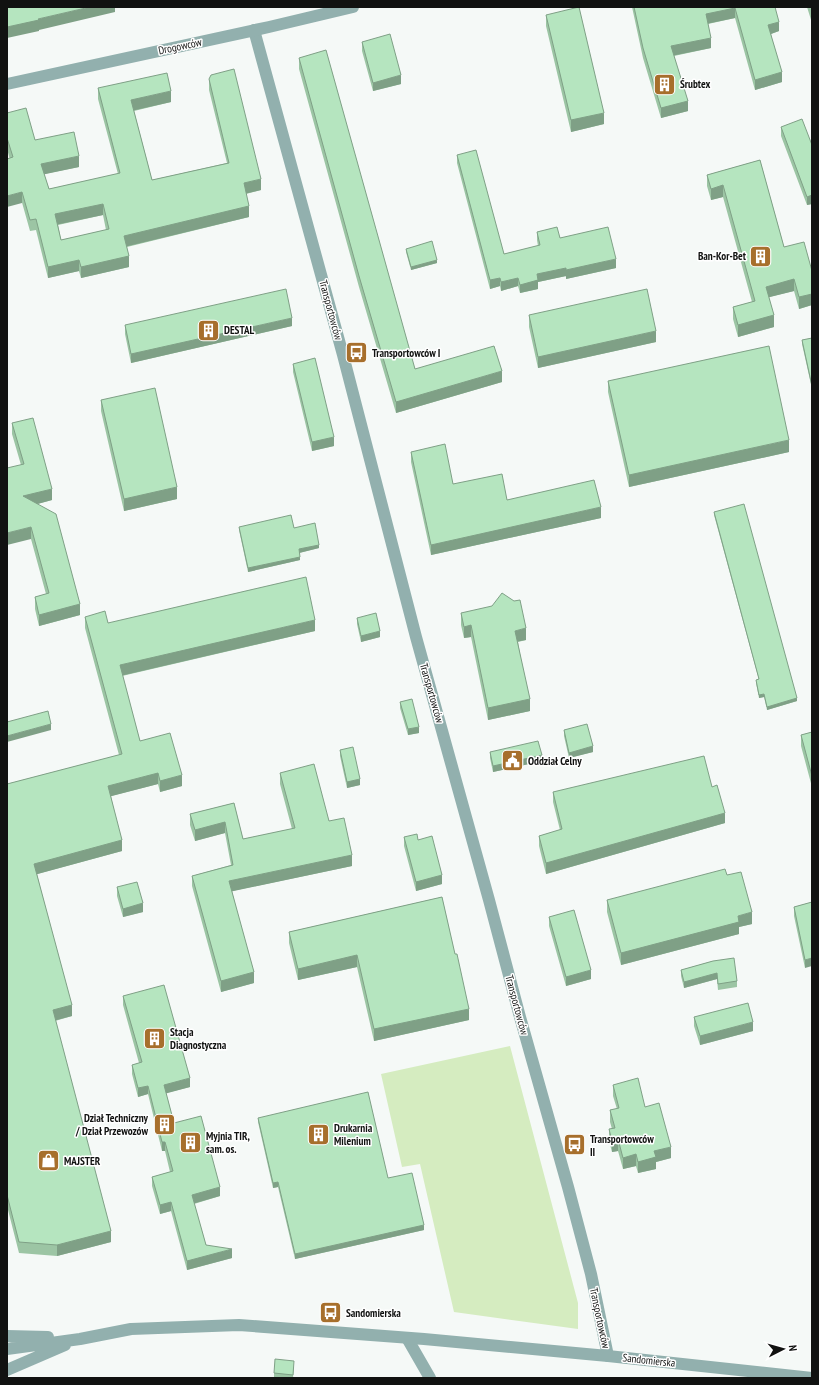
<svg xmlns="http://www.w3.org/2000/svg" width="819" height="1385" font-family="'PT Sans Narrow',sans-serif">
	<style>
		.green { fill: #d5ecc0 }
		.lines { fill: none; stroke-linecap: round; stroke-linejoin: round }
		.minor { stroke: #92b0ae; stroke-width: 12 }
		.tertiary { stroke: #92b0ae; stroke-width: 12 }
		.wall { fill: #9cc5a4; fill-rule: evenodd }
		.shaded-wall { fill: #7fa086 }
		.building { fill: #b5e5bf; stroke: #7fa086; fill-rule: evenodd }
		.labels { text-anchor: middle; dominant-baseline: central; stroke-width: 3; stroke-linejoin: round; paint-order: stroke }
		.street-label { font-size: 11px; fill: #111211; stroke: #fff }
		.poi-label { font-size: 11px; font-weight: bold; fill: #111211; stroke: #fff; text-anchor: start }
	</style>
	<rect width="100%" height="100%" fill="#f5f9f7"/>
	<!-- green -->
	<path class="green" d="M510 1046 578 1303V1329L454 1312 420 1164 402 1167 381 1074Z"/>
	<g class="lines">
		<!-- minor -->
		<path class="minor" d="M254 30 343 355 416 637 489 900 520 1017 568 1187 591 1274 608 1356
			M407 1338 430 1378"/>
		<!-- tertiary -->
		<path class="tertiary" d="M7 84 269 27 353 7
			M7 1336 48 1337
			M7 1349 80 1339 131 1329 239 1325 424 1339 608 1356 812 1378
			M7 1370 65 1345"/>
	</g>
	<!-- wall -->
	<path class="wall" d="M632 7H775L779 31 771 34 782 82 755 90 735 18 708 24 711 48 674 56 688 111 661 118 643 58Z
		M807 7H812V23Z
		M546 15 604 124 571 132 546 26Z
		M362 42 401 84 373 91 362 51Z
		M299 58 415 369 502 382 396 413 359 287 299 69Z
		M209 79 261 190 246 194 249 217 127 247 129 267 81 278 79 271 48 278 36 230 30 231 7 149V113L35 140 79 167 44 174 49 189 118 174 98 99V88L171 102 134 111 152 180 227 163 209 90ZM103 215 106 230 61 240 58 225Z
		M781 127 812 145V204L807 205 781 136Z
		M457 155 504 254 538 246 537 240V232L560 238 616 268 566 279V276L538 282V289L520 293 518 286 501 291 500 286 490 289 457 163Z
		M760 160 784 247 812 271V305L799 309 794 291 769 297 774 327 738 337 733 319V307L752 302 723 197 711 200 707 186V175Z
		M406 249 437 263 411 270 406 252Z
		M529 315 656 342 538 368 529 327Z
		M125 325 292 326 131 363 125 334Z
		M812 338V389L802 344V340Z
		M293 364 334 446 312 451 293 372Z
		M608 381 789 452 629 487 608 392Z
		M101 400 177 499 124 511 101 411Z
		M12 423 52 500 37 504 80 615 39 626 35 609V597L46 594 31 539 21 465 12 434Z
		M411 452 453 484 507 500 601 518 431 555 411 462Z
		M714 512 797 701 767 710 764 697 759 698 756 683V680H759L714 515Z
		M239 527 294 528 319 548 299 553 300 560 248 572 239 530Z
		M461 613 526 640 518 642 530 711 488 720 471 637 464 638 461 625Z
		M85 617 108 623 315 631 122 676 140 741 182 786 160 792 158 784 111 796 122 851 37 874 72 1016 55 1021 111 1242 57 1256 19 1253 7 1206V784L119 755 85 628Z
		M357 618 380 637 361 642 357 624Z
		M400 702 419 733 408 735 400 708Z
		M564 730 593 752 569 758 564 736Z
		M812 732V787L801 746V735Z
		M340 750 360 785 347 788 340 756Z
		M490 752 542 761 493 772 490 758Z
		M280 773 329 821 352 866 232 891 254 983 221 992 192 886V876L231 865 225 833 195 841 190 825V814L234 803 243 839 292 829 280 784Z
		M712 787 725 823 546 874 539 846V836L560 830 553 802V792Z
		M404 837 418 840 442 884 416 891 404 846Z
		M117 887 143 912 123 917 117 896Z
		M442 897 469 1020 374 1041 357 967 298 980 289 943V932Z
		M607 900 752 924 739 927V934L621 965 607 912Z
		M812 902 805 968 794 916V907Z
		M549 917 591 979 566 986 549 926Z
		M713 961 737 981V987L718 990 717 979 684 988 681 976V970Z
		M123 996 190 1087 166 1093 174 1123 220 1196 194 1204 206 1245 232 1258 187 1270 171 1211 160 1214 152 1186V1177L170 1172 165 1151H162L148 1094 138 1097 132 1074V1065L139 1063 123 1005Z
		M694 1017 753 1031 700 1045 694 1026Z
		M613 1085 645 1107 671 1158 656 1162V1169L638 1173 636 1166 623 1169 618 1151 612 1152 609 1141V1129H612L610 1122V1110L617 1109 613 1096Z
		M258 1118 388 1178 424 1230 295 1259 278 1187 273 1188 258 1122Z
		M294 1367 293 1378H274V1373Z"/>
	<!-- shaded-wall -->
	<path class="shaded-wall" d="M90 7H115V12L39 30V31L7 38V27L38 19Z
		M735 8V18L706 24V14Z
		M779 22V31L768 35V25Z
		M711 38V48L671 56V46Z
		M782 72V82L755 90V80Z
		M401 75V84L373 91V83Z
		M171 91V102L131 111V100Z
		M688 101V111L661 118V108Z
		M604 113V124L571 132V120Z
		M79 156V167L41 175V164Z
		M261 179V190L244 194V183Z
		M723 185V197L711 200V189Z
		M22 192V203L7 207V196Z
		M812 195V204L807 205V197Z
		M103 204V215L55 225V214Z
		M249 206V217L124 247V236Z
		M129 256V267L81 278V267Z
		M616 259V268L566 279V270Z
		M79 260V271L48 278V267Z
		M437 260V263L411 270V267Z
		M566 268V276L538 282V289L520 293V285L537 274Z
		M500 278V286L490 289V280Z
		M518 278V286L501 291V282Z
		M794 279V291L766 298V287Z
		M812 294V305L799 309V297Z
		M774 315V327L738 337V325Z
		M292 318V326L131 363V354Z
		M656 331V342L538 368V357Z
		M502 371V382L396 413V402Z
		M334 437V446L312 451V442Z
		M789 440V452L629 487V475Z
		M177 487V499L124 511V499Z
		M52 489V500L23 508V496Z
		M601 507V518L431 555V545Z
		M31 527V539L7 545V533Z
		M319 545V548L299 553V549Z
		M300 557V560L248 572V568Z
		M80 604V615L39 626V615Z
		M315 620V631L120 676V665Z
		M471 625V637L464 638V627Z
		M526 628V640L515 642V631Z
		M380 631V637L361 642V636Z
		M764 694V697L759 698V695Z
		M797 698V701L767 710V707Z
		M530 699V711L488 720V708Z
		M51 724V730L7 742V736Z
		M419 727V733L408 735V729Z
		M593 746V752L569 758V753Z
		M542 755V761L493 772V766Z
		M158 773V784L108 797V786Z
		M182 775V786L160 792V781Z
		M360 779V785L347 788V782Z
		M725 813V823L546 874V863Z
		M225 822V833L195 841V830Z
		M122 840V851L34 875V864Z
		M352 855V866L229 892V881Z
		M442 875V884L416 891V882Z
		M143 903V912L123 917V909Z
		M752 912V924L739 927V934L621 965V953L738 916Z
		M357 955V967L298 980V969Z
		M812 958V966L805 968V960Z
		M591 970V979L566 986V977Z
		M254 972V983L221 992V981Z
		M717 973V979L684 988V982Z
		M72 1005V1016L53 1021V1010Z
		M469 1009V1020L374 1041V1029Z
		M753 1022V1031L700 1045V1036Z
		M190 1078V1087L164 1094V1085Z
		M148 1086V1094L138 1097V1088Z
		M618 1139V1151L612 1152V1141Z
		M162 1142H165V1151H162Z
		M671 1147V1158L656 1162V1169L638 1173V1162L654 1151Z
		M636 1154V1166L623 1169V1158Z
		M278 1182V1187L273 1188V1183Z
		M220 1187V1196L192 1204V1195Z
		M171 1202V1211L160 1214V1205Z
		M424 1225V1230L295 1259V1254Z
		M111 1231V1242L57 1256V1245Z
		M232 1249V1258L187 1270V1261Z"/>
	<!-- building -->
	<path class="building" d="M7 7H90L38 19 39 20 7 27Z
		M579 7 604 113 571 120 546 15Z
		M634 7H775L779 22 768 25 782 72 755 80 735 8 706 14 711 38 671 46 688 101 661 108 643 48Z
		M390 34 401 75 373 83 362 42Z
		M326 50 415 369 494 346 502 371 396 402 359 276 299 58Z
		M234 69 261 179 244 183 249 206 124 236 129 256 81 267 79 260 48 267 36 219 30 220 22 192 7 196V159L13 157 7 138V113L26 108 35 140 74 132 79 156 41 164 49 189 120 173 98 88 167 73 171 91 131 100 152 180 229 163 209 79 211 75ZM103 204 109 229 61 240 55 214Z
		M802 119 812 145V195L807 197 781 127Z
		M476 150 504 254 540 245 537 232 557 227 560 238 608 227 616 259 566 270V268L537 274 538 280 520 285 518 278 501 282 500 278 490 280 457 155Z
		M760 160 784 247 804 242 812 271V294L799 297 794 279 766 287 774 315 738 325 733 307 755 301 723 185 711 189 707 175Z
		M432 241 437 260 411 267 406 249Z
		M286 289 292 318 131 354 125 325Z
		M647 289 656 331 538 357 529 315Z
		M812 338V386L802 340Z
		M769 346 789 440 629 475 608 381Z
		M315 358 334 437 312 442 293 364Z
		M155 388 177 487 124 499 101 400Z
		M33 418 52 489 23 496 56 514 80 604 39 615 35 597 49 593 31 527 7 533V468L24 464 12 423Z
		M445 444 453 484 502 474 507 500 594 480 601 507 431 545 411 452Z
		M744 504 797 698 767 707 764 694 759 695 756 680 759 679 714 512Z
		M291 515 294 528 315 523 319 545 299 549 300 557 248 568 239 527Z
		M306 577 315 620 120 665 140 741 170 733 182 775 160 781 158 773 108 786 122 840 34 864 72 1005 53 1010 111 1231 57 1245 19 1242 7 1195V784L122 754 85 617 105 611 108 623Z
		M502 593 514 601 520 600 526 628 515 631 530 699 488 708 471 625 464 627 461 613 492 606Z
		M376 613 380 631 361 636 357 618Z
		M412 699 419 727 408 729 400 702Z
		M48 711 51 724 7 736V722Z
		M587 724 593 746 569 753 564 730Z
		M812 732V776L801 735Z
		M538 741 542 755 493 766 490 752Z
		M353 747 360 779 347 782 340 750Z
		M704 756 712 787 717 785 725 813 546 863 539 836 562 829 553 792Z
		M314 764 329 821 344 818 352 855 229 881 254 972 221 981 192 876 233 865 225 822 195 830 190 814 234 803 243 839 295 828 280 773Z
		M417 834 418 840 432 836 442 875 416 882 404 837Z
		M725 869 727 875 741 872 752 912 738 916 739 922 621 953 607 900Z
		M137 882 143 903 123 909 117 887Z
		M442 897 455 954H457L469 1009 374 1029 357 955 298 969 289 932Z
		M812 902V958L805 960 794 907Z
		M574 910 591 970 566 977 549 917Z
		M734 958 737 981 718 984 717 973 684 982 681 970 713 961Z
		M164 985 190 1078 164 1085 174 1123 201 1116 220 1187 192 1195 206 1245 232 1249 187 1261 171 1202 160 1205 152 1177 173 1171 165 1142H162L148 1086 138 1088 132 1065 142 1062 123 996Z
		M748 1003 753 1022 700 1036 694 1017Z
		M638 1078 645 1107 659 1103 671 1147 654 1151 656 1157 638 1162 636 1154 623 1158 618 1139 612 1141 609 1129 615 1128 610 1110 619 1108 613 1085Z
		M368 1092 388 1178 412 1173 424 1225 295 1254 278 1182 273 1183 258 1118Z
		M275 1359 294 1361 293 1375 274 1373Z"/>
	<!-- icons -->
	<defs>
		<symbol id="building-square" viewBox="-11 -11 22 22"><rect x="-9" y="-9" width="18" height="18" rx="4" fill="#a76f2c" stroke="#fff"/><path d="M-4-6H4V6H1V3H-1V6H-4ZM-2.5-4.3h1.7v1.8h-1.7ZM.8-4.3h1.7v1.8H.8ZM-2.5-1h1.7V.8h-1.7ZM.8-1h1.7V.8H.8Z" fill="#fff"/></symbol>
		<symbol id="bus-square" viewBox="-11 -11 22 22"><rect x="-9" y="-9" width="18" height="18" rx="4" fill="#a76f2c" stroke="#fff"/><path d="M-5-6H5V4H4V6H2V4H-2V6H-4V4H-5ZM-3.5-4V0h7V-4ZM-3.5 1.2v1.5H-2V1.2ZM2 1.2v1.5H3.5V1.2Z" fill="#fff"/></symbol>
		<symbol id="civic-square" viewBox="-11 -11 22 22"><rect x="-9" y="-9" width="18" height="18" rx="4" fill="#a76f2c" stroke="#fff"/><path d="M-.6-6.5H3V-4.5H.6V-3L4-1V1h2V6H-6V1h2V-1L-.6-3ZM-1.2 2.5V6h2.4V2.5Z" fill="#fff"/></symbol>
		<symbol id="shop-square" viewBox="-11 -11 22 22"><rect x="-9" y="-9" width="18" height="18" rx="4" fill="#a76f2c" stroke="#fff"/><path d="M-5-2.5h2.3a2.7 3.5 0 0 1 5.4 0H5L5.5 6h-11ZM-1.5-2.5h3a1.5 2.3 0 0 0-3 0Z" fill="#fff"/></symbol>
	</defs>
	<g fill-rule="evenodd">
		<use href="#building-square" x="652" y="72" width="25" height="25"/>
		<use href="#building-square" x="748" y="244" width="25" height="25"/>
		<use href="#building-square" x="196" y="318" width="25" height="25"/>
		<use href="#bus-square" x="344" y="340" width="25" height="25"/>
		<use href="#civic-square" x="500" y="748" width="25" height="25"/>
		<use href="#building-square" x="142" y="1026" width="25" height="25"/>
		<use href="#building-square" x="152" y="1112" width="25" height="25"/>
		<use href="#building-square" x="306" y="1122" width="25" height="25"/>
		<use href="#building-square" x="178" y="1130" width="25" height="25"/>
		<use href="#bus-square" x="562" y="1132" width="25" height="25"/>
		<use href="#shop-square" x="36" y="1148" width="25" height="25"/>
		<use href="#bus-square" x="318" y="1300" width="25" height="25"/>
	</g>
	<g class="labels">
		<!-- street labels -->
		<g class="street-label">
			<text transform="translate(180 46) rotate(-12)">Drogowców</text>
			<text transform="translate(331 310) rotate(75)">Transportowców</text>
			<text transform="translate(432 693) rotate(74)">Transportowców</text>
			<text transform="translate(517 1005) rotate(75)">Transportowców</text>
			<text transform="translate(600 1318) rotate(78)">Transportowców</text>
			<text transform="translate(649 1360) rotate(6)">Sandomierska</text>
		</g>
		<!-- poi labels -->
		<g class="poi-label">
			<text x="680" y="84">Śrubtex</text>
			<text x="746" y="256" text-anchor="end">Ban-Kor-Bet</text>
			<text x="224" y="330">DESTAL</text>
			<text x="372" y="353">Transportowców I</text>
			<text x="528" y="761">Oddział Celny</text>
			<text x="170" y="1032">Stacja<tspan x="170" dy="13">Diagnostyczna</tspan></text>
			<text x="148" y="1118" text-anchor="end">Dział Techniczny<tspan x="148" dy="13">/ Dział Przewozów</tspan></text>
			<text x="334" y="1128">Drukarnia<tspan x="334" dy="13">Milenium</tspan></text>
			<text x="206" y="1136">Myjnia TIR,<tspan x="206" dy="13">sam. os.</tspan></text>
			<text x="590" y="1139">Transportowców<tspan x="590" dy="13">II</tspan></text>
			<text x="64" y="1161">MAJSTER</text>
			<text x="346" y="1313">Sandomierska</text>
		</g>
	</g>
	<!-- border -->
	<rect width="819" height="1385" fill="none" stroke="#111211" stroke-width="16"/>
	<!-- north arrow -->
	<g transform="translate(783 1349) rotate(84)" stroke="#ffffff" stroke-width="3" paint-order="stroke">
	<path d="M0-3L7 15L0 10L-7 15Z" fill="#111211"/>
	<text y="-6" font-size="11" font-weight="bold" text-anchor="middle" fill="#111211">N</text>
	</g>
</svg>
